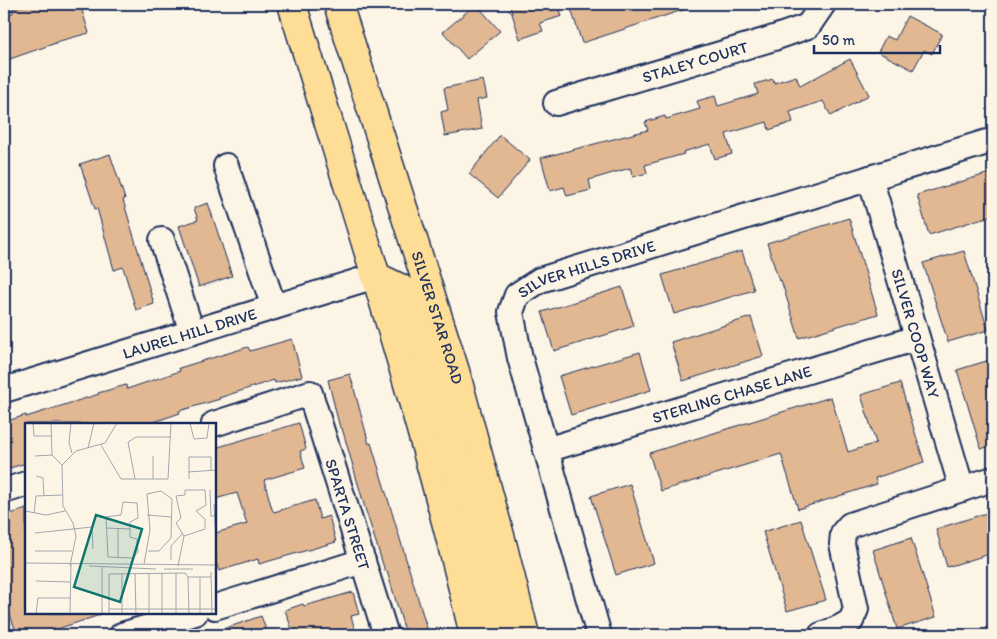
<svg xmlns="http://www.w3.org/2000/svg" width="997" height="639" font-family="Itim,sans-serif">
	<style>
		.building { fill: #e2b892; stroke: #1b2f5e }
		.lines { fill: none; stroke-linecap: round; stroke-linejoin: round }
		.minor-casing { stroke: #1b2f5e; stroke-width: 28 }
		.major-casing { stroke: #1b2f5e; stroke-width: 31 }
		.minor { stroke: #fcf5e5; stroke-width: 24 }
		.major { stroke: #fedd96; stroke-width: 28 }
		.labels { text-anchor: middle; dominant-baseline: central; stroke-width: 4.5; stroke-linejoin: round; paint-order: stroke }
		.street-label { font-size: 16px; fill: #1b2f5e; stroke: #fcf5e5 }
		.inset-road { fill: none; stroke: #a2a6af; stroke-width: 1 }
		.view { fill: #0f766e; fill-opacity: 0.15; stroke: #0f766e; stroke-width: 2.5 }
		.inset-edge { fill: none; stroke: #1b2f5e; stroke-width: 2.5 }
	</style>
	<rect width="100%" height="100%" fill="#fcf5e5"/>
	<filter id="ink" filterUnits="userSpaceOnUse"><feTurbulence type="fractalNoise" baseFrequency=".02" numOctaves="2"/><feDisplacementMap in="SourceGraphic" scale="10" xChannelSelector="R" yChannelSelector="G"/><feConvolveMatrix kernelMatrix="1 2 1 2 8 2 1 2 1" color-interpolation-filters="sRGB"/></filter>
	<g filter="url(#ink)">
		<!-- building -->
		<path class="building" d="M27 4H80L89 33 56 42V43L4 61V16L13 13 12 9Z
			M476 4 500 31 467 59 443 32Z
			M509 4H558L562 16 540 23 543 31 520 39Z
			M587 4H694L695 6 582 43 571 9Z
			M907 16 942 34 932 54 924 50 913 70 878 52 886 36 895 40Z
			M850 59 869 95 831 116 823 101 790 112 793 122 769 130 767 122 726 134 732 154 715 159 710 144 683 152 684 154 645 165 647 173 633 177 630 168 589 180 591 190 567 196 564 187 550 191 541 158 648 130 645 122 665 116 666 119 700 109 697 101 715 96 718 106 758 94 755 84 773 79 774 83 796 76 800 86Z
			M483 80 487 98 477 100 482 129 445 136 441 112 448 110 444 88Z
			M500 135 530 160 498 198 469 174Z
			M110 154 125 199 123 200 154 304 136 310 123 267 114 270 97 208 95 209 80 164Z
			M993 172V215L929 235 917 195Z
			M208 203 232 276 199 287 179 226 198 220 194 208Z
			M849 218 878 314 799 338 781 280 779 281 767 243Z
			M742 251 754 290 674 314 662 275Z
			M964 251 988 330 948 342 923 263Z
			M622 287 634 326 554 351 542 312Z
			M751 317 763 356 683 381 671 342Z
			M292 339 302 376 275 383 274 380 219 398 220 399 179 411 180 413 148 424H26V463L4 470V422L26 415V417L99 394 98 393 126 385 127 389 180 371 179 368 248 347 250 351Z
			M640 352 651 390 571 415 559 376Z
			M993 359V445L981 449 957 370Z
			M350 374 369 444 371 443 429 635H406L387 571H385L365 508 342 428H340L328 380Z
			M900 383 924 462 875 478 877 484 798 509 781 454 661 491 649 453 831 397 848 452 876 443 861 395Z
			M299 423 306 449 300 451 305 468 264 480 272 509 274 512 315 500 320 519 329 516 336 542 259 564 258 559 219 571 215 559V533L247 524 237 493 215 499V448Z
			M630 484 654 563 616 575 591 496Z
			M26 509V613H99L100 615 39 635H17L4 597V516Z
			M993 511V553L947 567 936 529Z
			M801 520 826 600 787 611 763 532Z
			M911 538 936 617 897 629 873 550Z
			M353 592 359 614 351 616 355 630 338 635H327L326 631 313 635H294L285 610 303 604 304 606Z
			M261 616 268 635H213L212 633Z"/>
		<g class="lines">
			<defs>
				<g id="minor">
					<path id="s1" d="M556 103 774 38 808 26 823 4"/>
					<path d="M226 166 274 307"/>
					<path id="s2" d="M870 178 962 489"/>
					<path d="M162 240 192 332"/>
					<path id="s3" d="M4 390 375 276"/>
					<path id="s4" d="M214 424 310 393 386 635"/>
					<path id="s5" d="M546 450 917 338"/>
					<path d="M4 491 26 484"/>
					<path d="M215 607 363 561"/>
					<path d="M122 635 195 613"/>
					<path id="s6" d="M599 635 520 358 511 312 517 295 540 280 987 142 993 141"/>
					<path d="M821 635 839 628 851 621 856 609 842 544 843 533 850 525 993 479"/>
				</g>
				<g id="major">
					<path d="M292 4C356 213 425 422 474 635"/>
					<path id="s7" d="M338 4 455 371 502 543 525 635"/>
					<path d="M375 276 400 288 411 300 470 507 498 539"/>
					<path d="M452 520 479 556 498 635"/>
				</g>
			</defs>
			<!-- minor casing -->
			<use href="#minor" class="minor-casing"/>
			<!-- major casing -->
			<use href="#major" class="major-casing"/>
			<!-- minor -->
			<use href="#minor" class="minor"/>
			<!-- major -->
			<use href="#major" class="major"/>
		</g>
	</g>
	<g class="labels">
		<!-- street labels -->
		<g class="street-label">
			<text stroke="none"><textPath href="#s1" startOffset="145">STALEY COURT</textPath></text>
			<text stroke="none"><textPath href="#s6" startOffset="428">SILVER HILLS DRIVE</textPath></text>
			<text stroke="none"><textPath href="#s7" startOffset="329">SILVER STAR ROAD</textPath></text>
			<text stroke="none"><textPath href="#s3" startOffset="194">LAUREL HILL DRIVE</textPath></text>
			<text stroke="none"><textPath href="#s2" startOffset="162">SILVER COOP WAY</textPath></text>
			<text stroke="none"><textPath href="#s5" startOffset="194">STERLING CHASE LANE</textPath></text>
			<text stroke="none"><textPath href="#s4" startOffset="228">SPARTA STREET</textPath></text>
		</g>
	</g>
	<!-- overview -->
	<g transform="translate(25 423)">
		<rect width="191" height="191" fill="#fcf5e5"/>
		<path class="inset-road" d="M8 0 9 13H26M26 0 27 32 37 42M46 0 44 20 47 30M165 0 169 16 182 15 184 0M76 22 96 56H143L146 0M63 25 69 0M10 33 27 32M128 33V56M163 49 192 47M11 53 18 55 19 73M110 56 103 19 111 14H146M164 56V34H186V48M185 67 186 93H190M98 79 112 80 113 95 105 99V114L112 116 113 129 108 135 83 134 81 94 96 92ZM189 81 192 138M0 88 21 92 40 88M9 90 11 73 37 72M122 92 146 94M81 105 105 106M10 110 67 104 68 126M10 128H47M93 135V105M146 137V123L157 111M0 140 192 142M119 141 125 107 122 71 136 68 147 76 146 115 134 128H123M45 143 51 113 48 100 38 83 37 42 51 28 80 20 92 0M64 143 131 146M77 143V191M153 143 159 113 180 106V96L171 88 181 82 180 67H160V72L151 73 156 95 151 100 159 113M139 146H168M186 149 187 191M124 150V191M137 150V191M151 150V191M97 151V191M110 151 111 191M163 154 164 191M175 154V191M11 158 45 159M84 186H192M45 189 46 141M11 191 13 175H45M35 191H67M84 191V151L160 150 163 154H186"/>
		<path class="view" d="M71 92 117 106 95 179 49 164Z"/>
		<rect width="191" height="191" class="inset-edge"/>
	</g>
	<!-- margin -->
	<rect width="997" height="639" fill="none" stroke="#fcf5e5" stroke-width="20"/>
	<rect x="10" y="10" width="977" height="619" fill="none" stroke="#1b2f5e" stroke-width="2" filter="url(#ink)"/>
	<!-- scale -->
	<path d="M814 45v8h126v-8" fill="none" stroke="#1b2f5e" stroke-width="2.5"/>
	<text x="822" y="45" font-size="15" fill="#1b2f5e" stroke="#fcf5e5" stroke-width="4" paint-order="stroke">50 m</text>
</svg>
